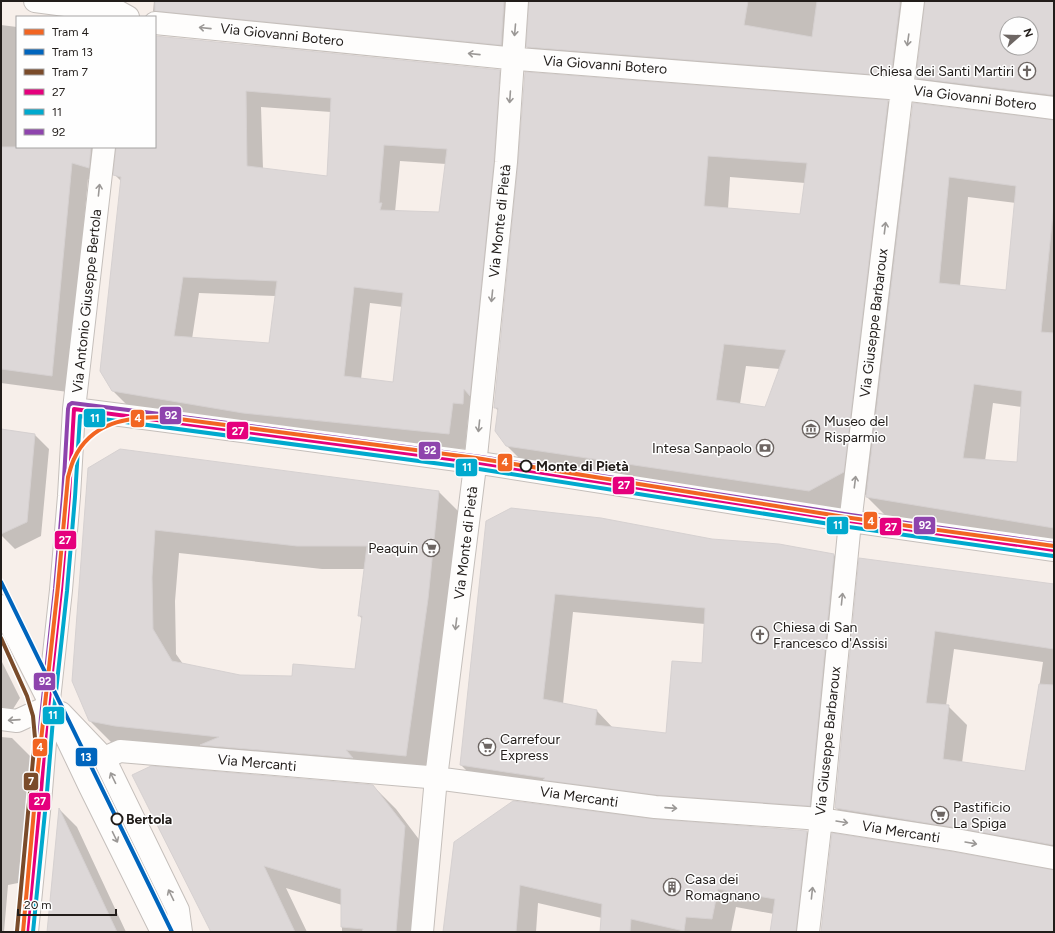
<svg xmlns="http://www.w3.org/2000/svg" width="1055" height="933" font-family="Figtree,sans-serif">
	<style>
		.shadow { fill: #0003; fill-rule: evenodd }
		.building { fill: #ddd8d8; stroke: #d6d1d1; fill-rule: evenodd }
		.lines { fill: none; stroke-linecap: round; stroke-linejoin: round }
		.minor-casing { stroke: #c5bfbb; stroke-width: 24 }
		.minor { stroke: #fefdfc; stroke-width: 22 }
		.bus-1-casing { stroke: #fefefe; stroke-width: 7 }
		.bus-2-casing { stroke: #fefefe; stroke-width: 7 }
		.bus-3-casing { stroke: #fefefe; stroke-width: 7 }
		.bus-1 { stroke: #e5007d; stroke-width: 4 }
		.bus-2 { stroke: #00a9ce; stroke-width: 4 }
		.bus-3 { stroke: #8e44ad; stroke-width: 4 }
		.tram-1-casing { stroke: #fefefe; stroke-width: 7 }
		.tram-2-casing { stroke: #fefefe; stroke-width: 7 }
		.tram-3-casing { stroke: #fefefe; stroke-width: 7 }
		.tram-1 { stroke: #f26522; stroke-width: 4 }
		.tram-2 { stroke: #0065bd; stroke-width: 4 }
		.tram-3 { stroke: #7a4b2a; stroke-width: 4 }
		.oneway { stroke: #9b9896 }
		.stop-dot { fill: #fefefe; stroke: #221d1a; stroke-width: 2 }
		.labels { text-anchor: middle; dominant-baseline: central; stroke-width: 3; stroke-linejoin: round; paint-order: stroke }
		.street-label { font-size: 14px; fill: #221d1a; stroke: #fefefe }
		.poi-label { font-size: 14px; fill: #221d1a; stroke: #fefefe; text-anchor: start }
		.stop-label { font-size: 14px; font-weight: bold; fill: #221d1a; stroke: #fefefe; text-anchor: start }
		.line-badge { stroke: #fefefe; stroke-width: 1.5 }
		.badge-label { font-size: 11px; text-anchor: middle; font-weight: bold; fill: #fff }
	</style>
	<rect width="100%" height="100%" fill="#f7efea"/>
	<!-- shadow -->
	<path class="shadow" d="M154 1H1054V110L934 95 917 78 926 5 919 11 908 92 544 64 527 47 530 6H528L523 11 518 61 170 28 153 11ZM1007 24H1031V48H1007Z
		M1 25 17 27V147H155V37L499 71 515 87 478 420 468 419 465 449 260 429 129 407 113 391 121 181 114 174 117 150 110 156 105 183 88 179 68 392 1 383V125L2 111 1 110ZM498 84H500L494 166H492ZM261 107 331 112 328 177 263 169ZM400 161 446 164 440 213 395 212ZM199 293 276 296 270 344 192 339ZM370 303 403 307 393 383 361 379Z
		M888 101 911 125 1054 121V544L887 517 867 497V494L832 513 529 468 507 446 498 411 495 407 519 163ZM730 177 805 183 801 215 728 209ZM968 197 1016 203 1007 291 960 286ZM746 366 780 369 766 408 740 404ZM993 403 1022 407 1018 463 985 461Z
		M1 430 34 434 49 449 41 536 15 549 1 535Z
		M89 468 439 492 463 516 430 779 114 745 90 721ZM179 553 322 569H365L359 615 362 619 356 670 293 677 240 676 183 664 176 654 175 601Z
		M487 521 712 540 834 555 852 573 828 823 479 783 461 765ZM573 612 705 624 703 664 667 734 613 728 597 711 563 704Z
		M860 559 1054 586V860L854 827 836 808ZM954 649 1043 662 1026 773 962 763 967 725 948 706H946Z
		M1 660 20 698 1 728Z
		M1 737 12 738 34 760 23 882 8 885 4 932H1Z
		M133 775 373 786 396 809 427 850 421 932H342V905L286 888 307 932H212Z
		M60 810 77 827 126 932H48Z
		M654 820 807 832 825 850 816 932H771L774 914 736 907 731 932H601L602 918 538 903 536 932H445L450 889Z"/>
	<!-- building -->
	<path class="building" d="M155 1H504L501 45 155 11Z
		M529 1H748L744 25 812 37 817 1H900L891 76 526 47Z
		M925 1H1054V95L916 78ZM1007 24H1031V48H1007Z
		M155 36 500 70 494 161 470 396 464 389 463 404 453 403 449 434 243 413 112 391 100 371 121 177 113 175 116 147H155ZM246 91 331 98 327 176 247 166ZM384 145 447 149 439 212 380 210 382 203H379ZM183 277 277 281 269 343 174 336ZM354 287 403 293 393 382 344 376Z
		M525 72 888 100 844 472 809 491 506 446 495 431 498 408H494L518 163ZM708 156 807 163 800 214 704 206ZM724 344 786 350 765 407 716 400Z
		M913 103 1054 120V203L1041 332 1054 333V528L866 497ZM949 177 1016 186 1006 290 939 283ZM974 384 1022 391 1017 462 963 458Z
		M1 147H91L89 168 72 163 52 376 1 369Z
		M1 429 35 434 27 522 1 534Z
		M120 449 439 491 428 599 406 756 346 750 353 758 200 745 219 737 115 726 89 721 72 681 88 468ZM155 530 297 546H367L358 616H362L355 669 293 664 292 676 240 675 172 661 153 629 152 577Z
		M511 508 601 518 712 539 779 544 834 554 810 806 656 795 543 780 545 778 460 765 486 521ZM555 594 705 608 702 663 672 661 666 733 595 725 597 710 543 699Z
		M859 558 1054 584V649L935 631 926 703 949 705 943 759 1025 771 1039 684 1054 685V845L958 828 835 808Z
		M151 766 373 785 405 826 396 932H362L363 929 341 927V889L264 866 295 932H211L132 775Z
		M513 801 654 819 807 831 796 932H770L775 899 718 889 712 919 686 917 684 931 631 919 630 932H600L602 904 520 885 516 932H443L454 842Z
		M59 808 117 932H47Z
		M832 833 954 852 1054 870V932H821Z"/>
	<g class="lines">
		<defs>
			<path id="minor" d="M35 1 119 12 128 17
				M155 23 518 59 902 89 1054 108
				M74 409 159 420 480 463 850 521 1054 550
				M1 606 49 701 90 787 162 932
				M61 713 104 758 178 910 181 932
				M1 719 17 721 43 709 49 701
				M104 758 120 751 428 777 655 807 821 819 956 840 1054 858
				M27 932 41 791 47 718 61 590 69 496 74 409 104 147
				M422 932 436 778 475 466 506 162 517 1
				M808 932 821 819 849 532 902 89 913 1"/>
		</defs>
		<!-- minor casing -->
		<use href="#minor" class="minor-casing"/>
		<!-- minor -->
		<use href="#minor" class="minor"/>
		<defs>
			<path id="bus-1" d="M74 409 480 463 850 521 1054 550
				M27 932 41 791 47 718 61 590 69 496 74 409"/>
			<path id="bus-2" d="M33 932 47 792 53 719 67 591 75 497 80 416 479 469 849 527 1053 556"/>
			<path id="bus-3" d="M21 931 35 790 41 717 55 589 63 496 68 409 69 405 72 403 160 414 481 457 851 515 1054 544"/>
		</defs>
		<!-- bus-1 casing -->
		<use href="#bus-1" class="bus-1-casing"/>
		<!-- bus-2 casing -->
		<use href="#bus-2" class="bus-2-casing"/>
		<!-- bus-3 casing -->
		<use href="#bus-3" class="bus-3-casing"/>
		<!-- bus-1 -->
		<use href="#bus-1" class="bus-1"/>
		<!-- bus-2 -->
		<use href="#bus-2" class="bus-2"/>
		<!-- bus-3 -->
		<use href="#bus-3" class="bus-3"/>
		<defs>
			<path id="tram-1" d="M23 932 37 777 58 586 68 477C70 471 71 465 74 459 91 422 127 417 164 417L476 458 851 518 1054 546"/>
			<path id="tram-2" d="M1 582 172 932"/>
			<path id="tram-3" d="M1 638 27 696 33 716 35 738 17 931"/>
		</defs>
		<!-- tram-1 casing -->
		<use href="#tram-1" class="tram-1-casing"/>
		<!-- tram-2 casing -->
		<use href="#tram-2" class="tram-2-casing"/>
		<!-- tram-3 casing -->
		<use href="#tram-3" class="tram-3-casing"/>
		<!-- tram-1 -->
		<use href="#tram-1" class="tram-1"/>
		<!-- tram-2 -->
		<use href="#tram-2" class="tram-2"/>
		<!-- tram-3 -->
		<use href="#tram-3" class="tram-3"/>
	</g>
	<!-- one-way arrows -->
	<defs><path id="oneway-shaft" d="M-6 0H5M1.5-3L5.5 0L1.5 3" fill="none" stroke-width="1.6" stroke-linecap="round" stroke-linejoin="round"/></defs>
	<g class="oneway">
		<use href="#oneway-shaft" transform="translate(205 28) rotate(-174)"/>
		<use href="#oneway-shaft" transform="translate(515 30) rotate(95)"/>
		<use href="#oneway-shaft" transform="translate(908 40) rotate(98)"/>
		<use href="#oneway-shaft" transform="translate(474 54) rotate(-174)"/>
		<use href="#oneway-shaft" transform="translate(510 97) rotate(94)"/>
		<use href="#oneway-shaft" transform="translate(99 190) rotate(-84)"/>
		<use href="#oneway-shaft" transform="translate(885 228) rotate(-83)"/>
		<use href="#oneway-shaft" transform="translate(492 296) rotate(96)"/>
		<use href="#oneway-shaft" transform="translate(479 426) rotate(96)"/>
		<use href="#oneway-shaft" transform="translate(855 482) rotate(-83)"/>
		<use href="#oneway-shaft" transform="translate(842 599) rotate(-84)"/>
		<use href="#oneway-shaft" transform="translate(456 624) rotate(97)"/>
		<use href="#oneway-shaft" transform="translate(14 720) rotate(176)"/>
		<use href="#oneway-shaft" transform="translate(113 778) rotate(-116)"/>
		<use href="#oneway-shaft" transform="translate(671 808) rotate(4)"/>
		<use href="#oneway-shaft" transform="translate(842 822) rotate(9)"/>
		<use href="#oneway-shaft" transform="translate(115 837) rotate(64)"/>
		<use href="#oneway-shaft" transform="translate(971 843) rotate(10)"/>
		<use href="#oneway-shaft" transform="translate(812 893) rotate(-84)"/>
		<use href="#oneway-shaft" transform="translate(171 895) rotate(-116)"/>
	</g>
	<!-- icons -->
	<defs>
		<symbol id="church-ring" viewBox="-11 -11 22 22"><circle r="9.5" fill="#fefefe" stroke="#6d6663" stroke-width="1.5"/><path d="M-1.2-6h2.4v3.5h3.3v2.4h-3.3V6h-2.4V-.1h-3.3v-2.4h3.3Z" fill="#6d6663"/></symbol>
		<symbol id="museum-ring" viewBox="-11 -11 22 22"><circle r="9.5" fill="#fefefe" stroke="#6d6663" stroke-width="1.5"/><path d="M0-6L6-3V-2H-6V-3ZM-5-1h2V3h-2ZM-1-1h2V3h-2ZM3-1h2V3H3ZM-6 4H6V6H-6Z" fill="#6d6663"/></symbol>
		<symbol id="bank-ring" viewBox="-11 -11 22 22"><circle r="9.5" fill="#fefefe" stroke="#6d6663" stroke-width="1.5"/><path d="M-6-4H6V4H-6ZM0-2.3a2.3 2.3 0 1 0 0 4.6a2.3 2.3 0 1 0 0-4.6Z" fill="#6d6663"/></symbol>
		<symbol id="supermarket-ring" viewBox="-11 -11 22 22"><circle r="9.5" fill="#fefefe" stroke="#6d6663" stroke-width="1.5"/><path d="M-6-5.5h2.5l.6 2H6L4.5 2H-2.5L-4.4-4H-6ZM-1.5 3.2a1.3 1.3 0 1 0 .1 0ZM3 3.2a1.3 1.3 0 1 0 .1 0Z" fill="#6d6663"/></symbol>
		<symbol id="building-ring" viewBox="-11 -11 22 22"><circle r="9.5" fill="#fefefe" stroke="#6d6663" stroke-width="1.5"/><path d="M-4-6H4V6H1V3H-1V6H-4ZM-2.5-4.3h1.7v1.8h-1.7ZM.8-4.3h1.7v1.8H.8ZM-2.5-1h1.7V.8h-1.7ZM.8-1h1.7V.8H.8Z" fill="#6d6663"/></symbol>
	</defs>
	<g fill-rule="evenodd">
		<use href="#church-ring" x="1017" y="61" width="20" height="20"/>
		<use href="#museum-ring" x="801" y="419" width="20" height="20"/>
		<use href="#bank-ring" x="755" y="438" width="20" height="20"/>
		<use href="#supermarket-ring" x="421" y="538" width="20" height="20"/>
		<use href="#church-ring" x="750" y="625" width="20" height="20"/>
		<use href="#supermarket-ring" x="477" y="737" width="20" height="20"/>
		<use href="#supermarket-ring" x="930" y="805" width="20" height="20"/>
		<use href="#building-ring" x="662" y="877" width="20" height="20"/>
	</g>
	<!-- markers -->
	<g class="stop-dot">
		<circle cx="526" cy="466" r="5.5"/>
		<circle cx="117" cy="819" r="5.5"/>
	</g>
	<g class="labels">
		<!-- street labels -->
		<g class="street-label">
			<text transform="translate(282 35) rotate(6)">Via Giovanni Botero</text>
			<text transform="translate(605 65) rotate(4)">Via Giovanni Botero</text>
			<text transform="translate(975 98) rotate(7)">Via Giovanni Botero</text>
			<text transform="translate(500 221) rotate(-84)">Via Monte di Pietà</text>
			<text transform="translate(87 301) rotate(-84)">Via Antonio Giuseppe Bertola</text>
			<text transform="translate(874 323) rotate(-83)">Via Giuseppe Barbaroux</text>
			<text transform="translate(466 543) rotate(-83)">Via Monte di Pietà</text>
			<text transform="translate(828 741) rotate(-84)">Via Giuseppe Barbaroux</text>
			<text transform="translate(257 763) rotate(5)">Via Mercanti</text>
			<text transform="translate(579 797) rotate(8)">Via Mercanti</text>
			<text transform="translate(901 832) rotate(9)">Via Mercanti</text>
		</g>
		<!-- poi labels -->
		<g class="poi-label">
			<text x="1014" y="71" text-anchor="end">Chiesa dei Santi Martiri</text>
			<text x="824" y="421">Museo del<tspan x="824" dy="16">Risparmio</tspan></text>
			<text x="752" y="448" text-anchor="end">Intesa Sanpaolo</text>
			<text x="418" y="548" text-anchor="end">Peaquin</text>
			<text x="773" y="627">Chiesa di San<tspan x="773" dy="16">Francesco d'Assisi</tspan></text>
			<text x="500" y="739">Carrefour<tspan x="500" dy="16">Express</tspan></text>
			<text x="953" y="807">Pastificio<tspan x="953" dy="16">La Spiga</tspan></text>
			<text x="685" y="879">Casa dei<tspan x="685" dy="16">Romagnano</tspan></text>
		</g>
		<!-- stop labels -->
		<g class="stop-label">
			<text x="536" y="466">Monte di Pietà</text>
			<text x="126" y="819">Bertola</text>
		</g>
	</g>
	<g class="line-badge">
		<rect x="159" y="406" width="23" height="19" rx="4" fill="#8e44ad"/>
		<rect x="83" y="408" width="23" height="20" rx="4" fill="#00a9ce"/>
		<rect x="130" y="409" width="15" height="19" rx="4" fill="#f26522"/>
		<rect x="226" y="421" width="23" height="19" rx="4" fill="#e5007d"/>
		<rect x="418" y="441" width="23" height="19" rx="4" fill="#8e44ad"/>
		<rect x="497" y="453" width="16" height="19" rx="4" fill="#f26522"/>
		<rect x="455" y="458" width="23" height="19" rx="4" fill="#00a9ce"/>
		<rect x="612" y="476" width="23" height="19" rx="4" fill="#e5007d"/>
		<rect x="863" y="511" width="15" height="19" rx="4" fill="#f26522"/>
		<rect x="826" y="516" width="23" height="19" rx="4" fill="#00a9ce"/>
		<rect x="913" y="516" width="23" height="19" rx="4" fill="#8e44ad"/>
		<rect x="879" y="517" width="23" height="19" rx="4" fill="#e5007d"/>
		<rect x="54" y="530" width="23" height="20" rx="4" fill="#e5007d"/>
		<rect x="33" y="672" width="23" height="19" rx="4" fill="#8e44ad"/>
		<rect x="42" y="706" width="23" height="19" rx="4" fill="#00a9ce"/>
		<rect x="32" y="738" width="16" height="19" rx="4" fill="#f26522"/>
		<rect x="75" y="747" width="23" height="20" rx="4" fill="#0065bd"/>
		<rect x="23" y="772" width="16" height="19" rx="4" fill="#7a4b2a"/>
		<rect x="28" y="792" width="23" height="19" rx="4" fill="#e5007d"/>
	</g>
	<g class="badge-label">
		<text x="171" y="419">92</text>
		<text x="95" y="422">11</text>
		<text x="138" y="422">4</text>
		<text x="238" y="435">27</text>
		<text x="430" y="454">92</text>
		<text x="505" y="466">4</text>
		<text x="467" y="471">11</text>
		<text x="624" y="489">27</text>
		<text x="871" y="525">4</text>
		<text x="838" y="529">11</text>
		<text x="925" y="529">92</text>
		<text x="891" y="531">27</text>
		<text x="65" y="544">27</text>
		<text x="45" y="685">92</text>
		<text x="53" y="719">11</text>
		<text x="40" y="751">4</text>
		<text x="86" y="761">13</text>
		<text x="31" y="785">7</text>
		<text x="40" y="805">27</text>
	</g>
	<!-- border -->
	<rect width="1055" height="933" fill="none" stroke="#221d1a" stroke-width="4"/>
	<!-- legend -->
	<rect x="16" y="16" width="140" height="132" fill="#fefefe" stroke="#a6a4a3"/>
	<rect x="24" y="29" width="20" height="6" fill="#f26522" stroke="#a6a4a3"/>
	<text x="52" y="36" font-size="12" fill="#221d1a">Tram 4</text>
	<rect x="24" y="49" width="20" height="6" fill="#0065bd" stroke="#a6a4a3"/>
	<text x="52" y="56" font-size="12" fill="#221d1a">Tram 13</text>
	<rect x="24" y="69" width="20" height="6" fill="#7a4b2a" stroke="#a6a4a3"/>
	<text x="52" y="76" font-size="12" fill="#221d1a">Tram 7</text>
	<rect x="24" y="89" width="20" height="6" fill="#e5007d" stroke="#a6a4a3"/>
	<text x="52" y="96" font-size="12" fill="#221d1a">27</text>
	<rect x="24" y="109" width="20" height="6" fill="#00a9ce" stroke="#a6a4a3"/>
	<text x="52" y="116" font-size="12" fill="#221d1a">11</text>
	<rect x="24" y="129" width="20" height="6" fill="#8e44ad" stroke="#a6a4a3"/>
	<text x="52" y="136" font-size="12" fill="#221d1a">92</text>
	<!-- north arrow -->
	<g transform="translate(1019 36) rotate(70)"><circle r="19" fill="#fefefe" stroke="#a6a4a3"/>
	<path d="M0-3L7 15L0 10L-7 15Z" fill="#6d6663"/>
	<text y="-6" font-size="11" font-weight="bold" text-anchor="middle" fill="#221d1a">N</text>
	</g>
	<!-- scale -->
	<path d="M18 909v6h98v-6" fill="none" stroke="#221d1a" stroke-width="2"/>
	<text x="24" y="909" font-size="12" fill="#221d1a" stroke="#fefefe" stroke-width="3" paint-order="stroke">20 m</text>
</svg>
